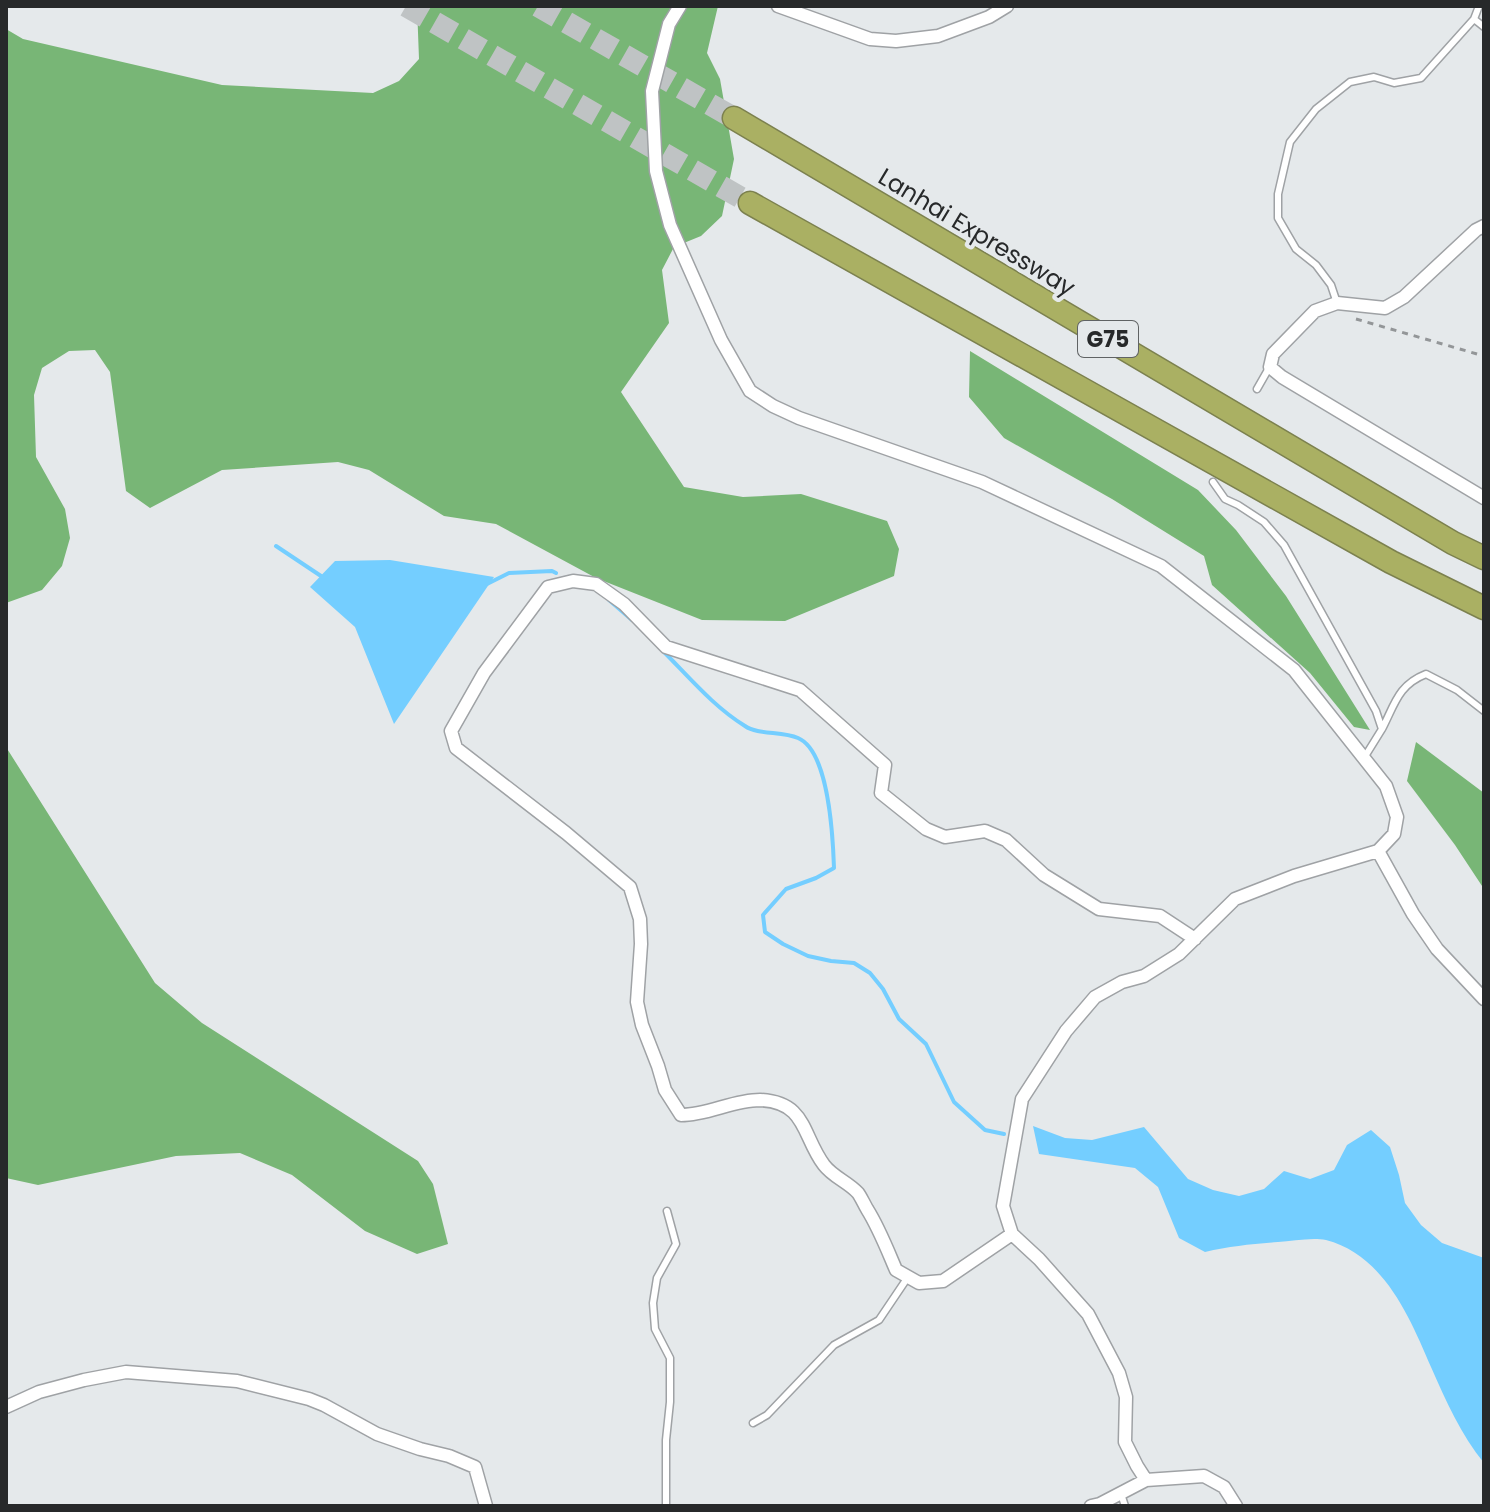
<svg xmlns="http://www.w3.org/2000/svg" width="1490" height="1512" font-family="Poppins,sans-serif">
	<style>
		.forest { fill: #78b676 }
		.water { fill: #74ceff }
		.lines { fill: none; stroke-linecap: round; stroke-linejoin: round }
		.stream { stroke: #74ceff; stroke-width: 4 }
		.highway-tunnel { stroke: #bfc3c4; stroke-width: 22; stroke-dasharray: 22 11; stroke-linecap: butt }
		.lane-casing { stroke: #9fa2a5; stroke-width: 9 }
		.street-casing { stroke: #9fa2a5; stroke-width: 15 }
		.highway-casing { stroke: #7c814f; stroke-width: 25 }
		.path { stroke: #939698; stroke-width: 3; stroke-dasharray: 6 6; stroke-linecap: butt }
		.lane { stroke: #fff; stroke-width: 6 }
		.street { stroke: #fff; stroke-width: 12 }
		.highway { stroke: #aab063; stroke-width: 22 }
		.labels { text-anchor: middle; dominant-baseline: central; stroke-width: 8; stroke-linejoin: round; paint-order: stroke }
		.shield { fill: #e5e9eb; stroke: #606364; stroke-width: 2 }
		.shield-label { font-size: 22px; font-weight: bold; fill: #27292a }
		.street-label { font-size: 24px; fill: #27292a; stroke: #e5e9eb }
	</style>
	<rect width="100%" height="100%" fill="#e5e9eb"/>
	<!-- forest -->
	<path class="forest" d="M417 6H718L707 53 720 79 734 159 722 216 701 236 674 247 662 270 669 323 621 392 684 487 743 497 801 494 887 521 899 549 894 576 785 621 702 620 596 578 496 524 444 516 369 470 338 462 222 470 150 508 126 491 110 372 95 350 69 351 42 368 34 395 36 457 65 509 70 538 62 566 42 590 6 603V29L23 39 222 85 373 93 399 81 419 59Z
		M970 351 1198 490 1236 530 1286 596 1370 730 1354 727 1310 673 1212 585 1204 556 1112 499 1004 438 969 397Z
		M1416 742 1484 793V889L1455 845 1407 781Z
		M6 747 155 983 202 1023 418 1161 433 1184 448 1244 417 1254 365 1231 292 1175 240 1153 176 1156 38 1185 6 1178Z"/>
	<!-- water -->
	<path class="water" d="M390 560 494 577 394 724 355 627 310 587 335 561Z
		M1033 1126 1065 1138 1092 1140 1144 1127 1188 1179 1213 1190 1239 1196 1264 1189 1284 1171 1310 1179 1334 1170 1347 1145 1371 1130 1390 1147 1399 1175 1405 1203 1421 1225 1442 1243 1484 1258V1463C1461 1435 1446 1401 1431 1367 1410 1318 1384 1255 1326 1240 1312 1237 1293 1241 1278 1242 1253 1244 1230 1246 1205 1252L1179 1238 1158 1187 1135 1168 1039 1154Z"/>
	<g class="lines">
		<!-- stream -->
		<path class="stream" d="M276 546 324 578
			M487 584 509 573 552 571 556 573
			M609 600 632 620
			M664 652C689 677 714 707 745 726 758 735 782 731 798 738 829 751 833 838 834 868L816 878 786 889 763 915 765 932 783 944 808 956 831 961 854 963 870 973 883 989 899 1019 926 1044 954 1102 985 1130 1004 1134"/>
		<!-- highway-tunnel -->
		<path class="highway-tunnel" d="M406 6 750 203
			M538 6 734 118"/>
		<defs>
			<path id="lane" d="M1474 19 1484 27
				M1337 303 1331 285 1316 265 1296 249 1278 218V194L1290 142 1316 109 1350 82 1374 77 1394 83 1421 78 1474 19 1479 6
				M1257 389 1269 368
				M1213 482 1225 499 1238 505 1264 522 1284 545 1376 711 1382 729 1364 758
				M1382 729C1395 704 1398 685 1426 674L1457 690 1484 711
				M753 1423 767 1415 834 1345 879 1320 908 1277
				M1121 1494 1125 1506
				M666 1506V1440L670 1402V1358L655 1329 653 1303 657 1278 676 1244 667 1211"/>
			<path id="street" d="M680 6 669 24 652 91 656 171 670 225 721 340 750 391 773 406 799 418 982 482 1161 566 1294 670 1386 786 1397 817 1394 834 1378 851 1294 876 1235 899 1179 954 1144 976 1122 982 1095 997 1066 1031 1022 1099 1003 1206 1012 1234 1039 1259 1088 1314 1119 1373 1126 1397 1125 1442 1137 1466 1146 1480
				M778 6 870 39 896 41 938 36 989 17 1007 6
				M1484 226 1476 230 1404 297 1385 308 1337 303 1315 311 1273 354 1270 367 1282 377 1484 498
				M1378 851 1413 914 1437 949 1484 999
				M1012 1234 943 1281 919 1283 896 1270C887 1249 879 1228 867 1209 864 1204 861 1197 858 1193 848 1182 833 1177 824 1165 802 1136 807 1102 760 1100 733 1100 708 1115 681 1115L665 1090 658 1066 642 1025 637 1002 641 944 640 919 630 887 566 833 456 748 451 731 484 673 548 587 573 581 596 584 624 604 666 647 800 690 885 765 881 793 926 829 945 837 985 831 1006 840 1044 875 1099 909 1160 916 1195 939
				M6 1407 39 1392 84 1380 126 1372 237 1381 309 1399 324 1405 377 1434 420 1449 449 1456 475 1467 486 1506
				M1091 1506 1100 1504 1146 1480 1204 1476 1224 1487 1236 1506"/>
			<path id="highway" d="M734 118 1453 543 1484 558
				M750 203 1391 562 1484 608"/>
		</defs>
		<!-- lane casing -->
		<use href="#lane" class="lane-casing"/>
		<!-- street casing -->
		<use href="#street" class="street-casing"/>
		<!-- highway casing -->
		<use href="#highway" class="highway-casing"/>
		<!-- path -->
		<path class="path" d="M1356 319 1484 356"/>
		<!-- lane -->
		<use href="#lane" class="lane"/>
		<!-- street -->
		<use href="#street" class="street"/>
		<!-- highway -->
		<use href="#highway" class="highway"/>
	</g>
	<g class="labels">
		<!-- shield labels -->
		<rect class="shield" x="1078" y="321" width="60" height="36" rx="6"/>
		<g class="shield-label">
			<text x="1108" y="339">G75</text>
		</g>
		<!-- street labels -->
		<g class="street-label">
			<text transform="translate(977 232) rotate(31)">Lanhai Expressway</text>
		</g>
	</g>
	<!-- border -->
	<rect width="1490" height="1512" fill="none" stroke="#27292a" stroke-width="16"/>
</svg>
